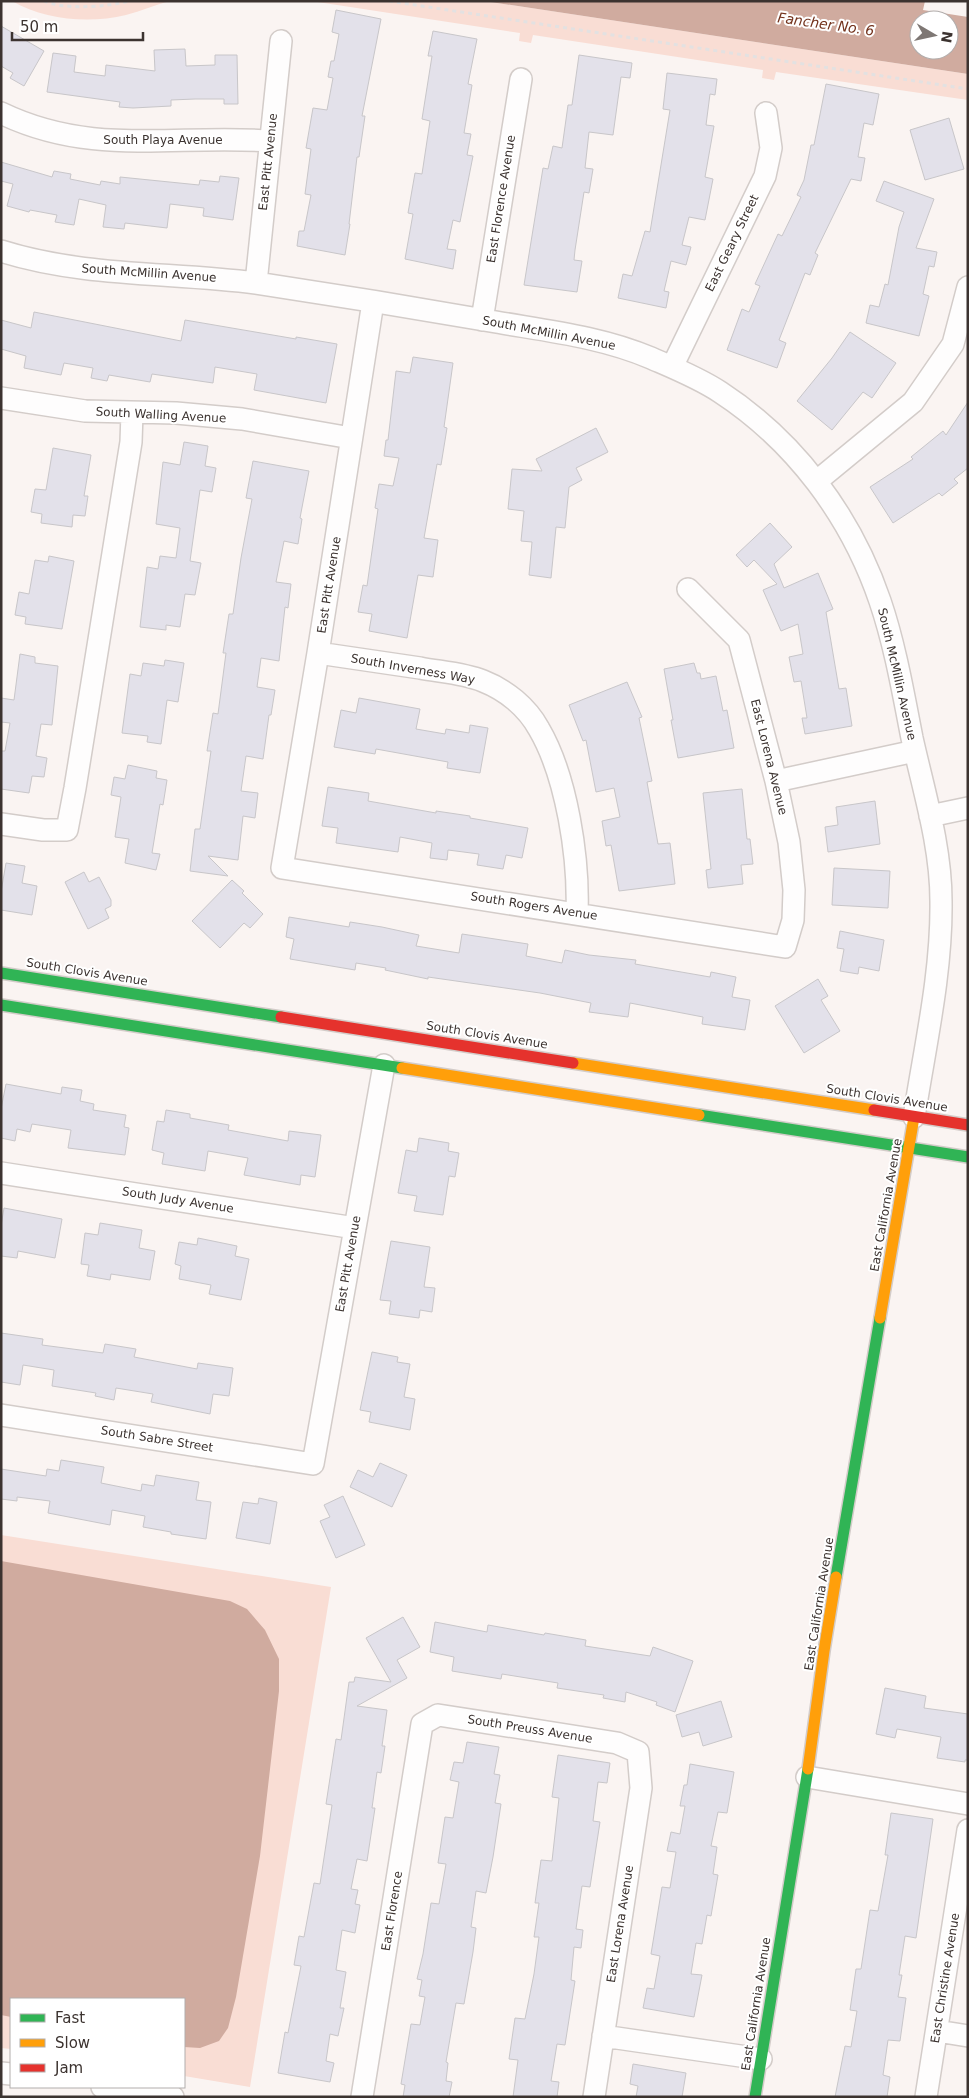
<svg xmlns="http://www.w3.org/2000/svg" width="969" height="2098" font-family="'DejaVu Sans',sans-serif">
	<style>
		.green { fill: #f9ddd4 }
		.water { fill: #d0ab9f; fill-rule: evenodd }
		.building { fill: #e3e1ea; stroke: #c8c6c9 }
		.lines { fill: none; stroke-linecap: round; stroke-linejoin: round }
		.street-casing { stroke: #d3ccc9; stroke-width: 24 }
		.fast-casing { stroke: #d3ccc9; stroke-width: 14 }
		.slow-casing { stroke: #d3ccc9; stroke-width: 14 }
		.jam-casing { stroke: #d3ccc9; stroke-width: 14 }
		.path { stroke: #e3e1e1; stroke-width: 3; stroke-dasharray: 4 4; stroke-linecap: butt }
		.street { stroke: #fefdfd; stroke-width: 21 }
		.fast { stroke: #30b455; stroke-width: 11 }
		.slow { stroke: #ff9f0a; stroke-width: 11 }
		.jam { stroke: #e5322d; stroke-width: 11 }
		.labels { text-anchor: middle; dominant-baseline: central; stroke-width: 4; stroke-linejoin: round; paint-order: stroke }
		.street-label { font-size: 12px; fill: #3c3330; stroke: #fff }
		.water-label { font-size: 14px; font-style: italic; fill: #74341e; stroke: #fff }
	</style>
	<rect width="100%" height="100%" fill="#faf4f2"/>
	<!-- green -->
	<path class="green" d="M12 1H170C155 5 141 11 126 15 89 24 45 20 12 1Z
		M311 1H484L968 74V100L776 72 774 80 762 78 763 70 533 35 531 43 519 41 520 33Z
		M1 1535 331 1587 250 2087 184 2076V1999H11V2049L1 2048Z"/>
	<!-- water -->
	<path class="water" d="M484 1H925L923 10 968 17V74ZM919 20H949V50H919Z
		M1 1561 230 1601 247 1609 265 1630 279 1659V1691L260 1856 236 1997 228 2028 219 2041 200 2048 184 2047V1999H11V2017L1 2015Z"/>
	<!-- building -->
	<path class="building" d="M336 10 381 19 362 116H365L359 157H357L349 224H350L345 255 297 246 299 231H304L311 195 305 194 311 149 306 148 313 108 327 110 333 78 328 77 331 61H334L339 34 332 32Z
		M1 26 44 51 24 86 10 78 13 73 1 66Z
		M433 31 477 39 468 84 472 85 464 133 471 134 467 155 473 156 460 222 453 220 447 249 456 250 453 269 405 259 413 214 408 213 415 173 422 174 430 121 422 119 432 56H428Z
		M185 49 186 66 215 65V55H237L238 104H224V99H195L171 100V106L133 108 119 107 120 102 47 92 53 53 76 56 74 72 105 76 106 65 155 71 154 50Z
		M579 55 632 63 630 78 621 77 613 135 589 132 585 168 593 169 589 193 584 192 575 250 574 260 582 261 577 292 524 285 543 168 548 169 553 146 562 148 568 105H572Z
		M667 73 717 79 715 95 710 94 706 125 714 126 705 177 713 179 705 220 689 217 682 245 691 247 686 265 671 261 664 291 669 292 666 308 618 298 623 274 632 276 645 231 650 232 670 110 663 109Z
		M826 84 879 94 873 125 864 123 858 157 865 158 861 181 851 179 815 253 818 255 810 275 805 273 779 340 786 343 777 368 727 350 742 309 749 312 760 286 755 284 778 234 782 236 801 197 797 195 804 180 811 145H814Z
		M949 118 964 169 925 180 910 130Z
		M1 162 52 177 54 171 71 174 70 179 100 185 101 181 120 184V177L199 185 200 180 219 182 220 176 239 178 233 220 203 216 204 208 170 204 167 228 125 223 124 229 103 227 106 205 79 199 74 225 55 222 57 215 30 210 29 212 7 206 13 184 1 181Z
		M884 181 934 199 916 248 937 252 934 267 929 266 923 294 929 296 919 336 866 323 870 305 879 307 885 284 888 285 899 227 904 212 876 201Z
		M34 312 181 341 185 320 296 339V337L337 344 326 403 254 390 257 374 215 367 213 383 152 374 150 382 109 375 107 381 91 378 93 368 64 363 61 375 24 368 26 356 1 349V320L31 328Z
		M850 332 896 363 872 398 863 392 832 430 797 401 832 358Z
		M413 357 453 363 444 427 447 428 441 465 437 464 424 538 438 540 433 577 418 575 407 638 369 631 372 614 358 612 363 585 367 586 378 509 375 508 379 484 393 486 399 458 384 456 386 440H388L396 371 410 373Z
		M968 402V468L954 479 958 483 942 496 939 493 893 523 870 487 913 459 911 457 943 431 946 435Z
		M596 428 608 452 576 468 582 480 569 487 565 528 556 527 551 578 529 575 532 542 521 541 524 511 508 509 512 469 542 471 536 459Z
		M184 442 208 446 205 466 216 468 212 492 200 490 190 561 201 563 195 595 185 594 180 627 166 625V630L140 627 147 567 158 569 160 556 176 558 180 528 156 524 163 462 180 465Z
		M53 448 91 455 84 496H88L85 516 73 515 72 527 41 523 42 514 31 512 35 489 46 490Z
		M253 461 309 471 300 518 302 519 298 544 284 541 276 582 291 584 288 608 285 607 279 661 261 658 257 687 275 690 271 715H269L263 759 246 756 241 791 258 793 255 818 243 816 238 860 208 856 228 876 190 871 195 829H200L211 751H207L213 713 218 714 226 653H223L229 614H233L241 558 252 499 246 498Z
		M770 523 792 547 774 564 784 588 818 573 833 609 826 612 839 689 846 688 852 726 805 734 802 718H807L801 681 794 682 789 657 803 654 798 624 781 631 763 590 777 584 754 560 747 567 736 555Z
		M49 556 74 561 62 629 25 624 26 617 15 615 19 592 29 594 35 560 48 562Z
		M20 654 35 657V663L58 666 52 725 41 724 36 756 47 758 44 777 32 776 29 793 1 789V751H5L10 723 1 722V698L14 700Z
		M165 660 184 663 178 702 167 700 161 744 147 742 148 736 122 733 130 674 141 676 143 663 164 666Z
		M694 663 697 673H700L701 679 716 676 723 711 727 710 734 748 678 758 671 720H673L664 669Z
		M627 682 642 717 639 718 652 781 647 782 658 844 670 843 675 884 619 891 611 845 606 846 602 821 620 817 614 788 596 792 586 740 583 741 569 705Z
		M359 698 420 709 416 729 445 734 446 729 469 733 470 725 488 728 480 773 447 768 448 762 376 749 375 754 334 747 341 710 356 713Z
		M128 765 157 771 156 778 167 780 163 805 160 804 152 853 160 854 156 870 125 863 129 839 115 837 121 797 111 795 114 777 125 779Z
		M328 787 369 793 368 801 436 813V811L470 816V818L528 828 522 858 506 855 503 869 477 865 479 854 448 850 447 860 430 858 432 843 400 837 398 852 336 843 338 828 322 826Z
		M742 789 747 839H750L753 864 741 865 743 884 708 888 706 870 711 869 703 793Z
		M875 801 880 844 828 852 825 827 838 825 836 807Z
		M6 863 25 866 22 883 37 886 32 915 1 910V892Z
		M834 868 890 871 888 908 832 905Z
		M84 872 89 882 99 877 111 900V906L105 909 109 918 88 929 65 882Z
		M232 880 244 891 242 893 263 914 250 928 244 923 220 948 192 921Z
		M289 917 349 927 350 922 382 927 419 935 416 946 459 953 462 934 528 944 526 956 562 963 565 950 589 955 636 960 635 964 710 977 711 972 736 977 732 997 750 1000 745 1030 702 1024 703 1017 630 1003 628 1017 589 1012 591 1003 540 993 428 977V979L385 970 386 968 356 963 355 970 290 959 294 939 286 937Z
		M840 931 884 940 879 971 859 967 858 974 840 971 844 949 837 948Z
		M818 979 828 996 821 1000 840 1031 804 1053 775 1006Z
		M6 1084 61 1094 62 1087 82 1090 80 1101 94 1104 93 1110 126 1115 124 1127 129 1128 125 1155 68 1148 71 1130 32 1124 30 1132 17 1129 15 1141 1 1138V1109Z
		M166 1110 190 1114V1118L229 1125 228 1130 288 1141 289 1131 321 1135 315 1177 301 1175 300 1185 244 1175 248 1158 208 1151 205 1171 162 1164 164 1153 152 1150 157 1121 164 1122Z
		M419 1138 449 1143 448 1151 459 1153 455 1177 449 1176 443 1215 414 1211 417 1196 398 1193 406 1150 417 1152Z
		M4 1208 62 1219 55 1258 18 1251 17 1258 1 1256V1226Z
		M100 1223 142 1230 139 1248 155 1251 150 1280 111 1274 110 1280 87 1276 89 1265 81 1264 85 1233 98 1235Z
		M198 1238 237 1246 235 1256 249 1259 241 1300 209 1294 211 1285 179 1279 181 1266 175 1264 179 1242 197 1245Z
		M391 1241 430 1247 424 1287 435 1288 432 1312 420 1310 419 1318 389 1314 391 1301 380 1300Z
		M1 1333 43 1339 42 1345 103 1353 105 1344 136 1349 134 1357 197 1369 198 1363 233 1368 229 1396 213 1394 210 1414 151 1402 153 1394 116 1388 114 1400 95 1396 96 1393 52 1386 54 1370 23 1365 20 1385 1 1382Z
		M372 1352 398 1357 397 1362 410 1364 404 1397 415 1399 410 1430 369 1422 371 1412 360 1410Z
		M61 1460 104 1467 101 1483 141 1491 142 1484 154 1486 156 1475 199 1482 196 1500 211 1502 206 1539 171 1534V1532L143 1527 145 1516 112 1510 110 1525 48 1513 50 1501 17 1497V1501L1 1499V1469L46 1476 47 1469 59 1471Z
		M380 1463 407 1475 392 1507 350 1487 358 1470 373 1477Z
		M343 1496 365 1545 336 1558 320 1521 330 1517 324 1505Z
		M259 1498 277 1502 270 1544 236 1538 243 1502 258 1504Z
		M403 1617 420 1647 397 1660 407 1678 357 1706 387 1710 382 1746H385L381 1773 377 1772 372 1808H375L367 1861 357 1859 351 1889 358 1890 355 1904 360 1905 355 1933 342 1930 336 1970 346 1972 340 2008H344L338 2036 330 2034 326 2061 334 2063 330 2082 278 2073 285 2032 288 2033 301 1966 294 1965 299 1936 304 1937 314 1883 320 1884 332 1805 326 1804 336 1739 341 1740 349 1682H354L355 1677 391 1682 366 1638Z
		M435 1622 487 1632 488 1625 544 1635 545 1633 586 1640 585 1646 650 1656 653 1647 693 1661 675 1712 656 1705 657 1702 626 1692 625 1702 603 1698 604 1695 557 1688 558 1683 502 1674 501 1679 452 1671 454 1657 430 1652Z
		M885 1688 926 1696 924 1708 968 1714V1760H965V1762L937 1758 941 1737 897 1729 895 1738 876 1734Z
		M721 1701 732 1737 703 1746 699 1732 682 1737 676 1715Z
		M467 1742 499 1747 494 1774 500 1775 495 1803 501 1804 493 1857 486 1893 476 1891 471 1927 476 1928 473 1952 464 2004 456 2003 446 2062 448 2063 446 2081 452 2082 449 2097H403L405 2085 401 2084 411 2024 420 2025 425 1997 419 1996 422 1980 417 1979 423 1954 431 1903 439 1904 446 1864 438 1863 445 1817 453 1818 459 1782 450 1780 454 1762 463 1763Z
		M558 1755 610 1763 607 1783 598 1782 593 1821 600 1822 590 1887 582 1886 576 1929 583 1930 581 1948 574 1947 571 1980 575 1981 565 2045 557 2044 551 2081 559 2082 557 2097H513L518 2060 509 2059 515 2018 525 2019 534 1974 539 1937H534L539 1903H535L541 1860 552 1861 559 1798 552 1797Z
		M690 1764 734 1772 727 1813 718 1812 711 1846 717 1847 713 1874 718 1875 711 1916 707 1915 702 1944 696 1943 691 1974 702 1975 694 2017 643 2008 647 1988 654 1989 660 1956 651 1954 662 1887 670 1888 676 1852 667 1851 671 1832 680 1834 685 1806H680L684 1785H687Z
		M891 1813 933 1819 916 1938 905 1936 899 1975H902L898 1997 906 1998 900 2041 888 2040 883 2075 890 2077 887 2097H835L845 2046 851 2047 857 2011 850 2010 856 1969H861L870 1910 878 1911 888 1855H885Z
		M633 2064 686 2073 682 2097H636L638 2086 630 2084Z"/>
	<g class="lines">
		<defs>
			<path id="street" d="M1 113C92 157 174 134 270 141
				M1 251C83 277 171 272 256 283 336 295 416 308 496 322 548 331 602 337 651 358 674 368 699 378 720 392 795 441 851 516 880 601 895 645 903 692 912 738 924 792 941 846 941 901 942 973 925 1046 914 1117
				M256 283 281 41
				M373 302 318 653 282 868 785 947 793 920 794 890 789 842 776 781 739 640 688 589
				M482 320 521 79
				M672 367 765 176 771 148 766 113
				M1 398 85 411 176 413 242 419 351 438
				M817 481 913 402 953 344 968 287
				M318 653C352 658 386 663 420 668 440 672 463 673 483 681 506 690 527 707 539 729 567 777 579 858 577 913
				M776 781 915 751
				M930 816 968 808
				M1 824 43 830H67L75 788 131 442 132 413
				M1 1173 355 1228
				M1 1415 313 1464 384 1065
				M807 1777 968 1804
				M937 2031 968 2036
				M603 2036 761 2059
				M1 2073 11 2074
				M102 2087 173 2097
				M362 2097 422 1724 438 1715 617 1743 638 1752 641 1788 594 2097
				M926 2097 968 1830"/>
			<path id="fast" d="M1 973 281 1017
				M1 1005 402 1068
				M699 1115 968 1157
				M836 1577 880 1318
				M755 2097 808 1769"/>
			<path id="slow" d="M573 1063 874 1110
				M402 1068 699 1115
				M880 1318 914 1117
				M808 1769 824 1651 836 1577"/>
			<path id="jam" d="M281 1017 573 1063
				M874 1110 968 1125"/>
		</defs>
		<!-- street casing -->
		<use href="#street" class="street-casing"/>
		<!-- fast casing -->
		<use href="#fast" class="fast-casing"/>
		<!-- slow casing -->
		<use href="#slow" class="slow-casing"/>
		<!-- jam casing -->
		<use href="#jam" class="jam-casing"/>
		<!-- path -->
		<path class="path" d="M44 1C64 10 108 7 129 1
			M389 1 968 89"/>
		<!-- street -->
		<use href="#street" class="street"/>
		<!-- fast -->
		<use href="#fast" class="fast"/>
		<!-- slow -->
		<use href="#slow" class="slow"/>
		<!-- jam -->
		<use href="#jam" class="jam"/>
	</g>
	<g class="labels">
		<!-- street labels -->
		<g class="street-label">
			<text x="163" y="140">South Playa Avenue</text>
			<text transform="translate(268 162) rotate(-84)">East Pitt Avenue</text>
			<text transform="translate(501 199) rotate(-81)">East Florence Avenue</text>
			<text transform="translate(732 243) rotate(-64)">East Geary Street</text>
			<text transform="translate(149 273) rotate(4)">South McMillin Avenue</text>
			<text transform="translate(549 333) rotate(11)">South McMillin Avenue</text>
			<text transform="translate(161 415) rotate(3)">South Walling Avenue</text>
			<text transform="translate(329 585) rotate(-81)">East Pitt Avenue</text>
			<text transform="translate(413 669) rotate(10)">South Inverness Way</text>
			<text transform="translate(897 674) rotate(77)">South McMillin Avenue</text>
			<text transform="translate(769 757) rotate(76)">East Lorena Avenue</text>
			<text transform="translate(534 906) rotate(9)">South Rogers Avenue</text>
			<text transform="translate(87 972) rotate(9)">South Clovis Avenue</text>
			<text transform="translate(487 1035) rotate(9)">South Clovis Avenue</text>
			<text transform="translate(887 1098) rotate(9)">South Clovis Avenue</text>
			<text transform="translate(178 1200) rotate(9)">South Judy Avenue</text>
			<text transform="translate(886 1205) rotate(-80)">East California Avenue</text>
			<text transform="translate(348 1264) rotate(-80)">East Pitt Avenue</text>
			<text transform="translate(157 1439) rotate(9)">South Sabre Street</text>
			<text transform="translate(819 1604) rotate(-81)">East California Avenue</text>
			<text transform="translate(530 1729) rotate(9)">South Preuss Avenue</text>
			<text transform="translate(392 1911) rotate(-81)">East Florence</text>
			<text transform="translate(620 1924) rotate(-81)">East Lorena Avenue</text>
			<text transform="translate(945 1978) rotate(-81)">East Christine Avenue</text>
			<text transform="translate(756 2004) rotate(-81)">East California Avenue</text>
		</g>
		<!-- water labels -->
		<g class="water-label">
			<text transform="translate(826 24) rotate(8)">Fancher No. 6</text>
		</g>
	</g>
	<!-- border -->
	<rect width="969" height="2098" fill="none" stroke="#3c3330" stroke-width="5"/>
	<!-- legend -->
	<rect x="10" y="1998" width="175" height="90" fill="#ffffff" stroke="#b1adac"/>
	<rect x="20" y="2014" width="25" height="8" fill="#30b455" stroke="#b1adac"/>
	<text x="55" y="2023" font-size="15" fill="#3c3330">Fast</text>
	<rect x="20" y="2039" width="25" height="8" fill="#ff9f0a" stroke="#b1adac"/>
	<text x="55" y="2048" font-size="15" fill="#3c3330">Slow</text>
	<rect x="20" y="2064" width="25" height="8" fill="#e5322d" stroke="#b1adac"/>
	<text x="55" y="2073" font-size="15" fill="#3c3330">Jam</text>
	<!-- north arrow -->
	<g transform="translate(934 35) rotate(99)"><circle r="24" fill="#ffffff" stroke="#b1adac"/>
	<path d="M0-4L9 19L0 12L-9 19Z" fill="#7e7774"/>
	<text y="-8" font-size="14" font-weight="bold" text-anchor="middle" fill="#3c3330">N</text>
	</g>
	<!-- scale -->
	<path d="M12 32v8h131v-8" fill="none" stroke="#3c3330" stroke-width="2.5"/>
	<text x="20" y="32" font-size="15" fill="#3c3330" stroke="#ffffff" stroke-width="4" paint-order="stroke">50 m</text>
</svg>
